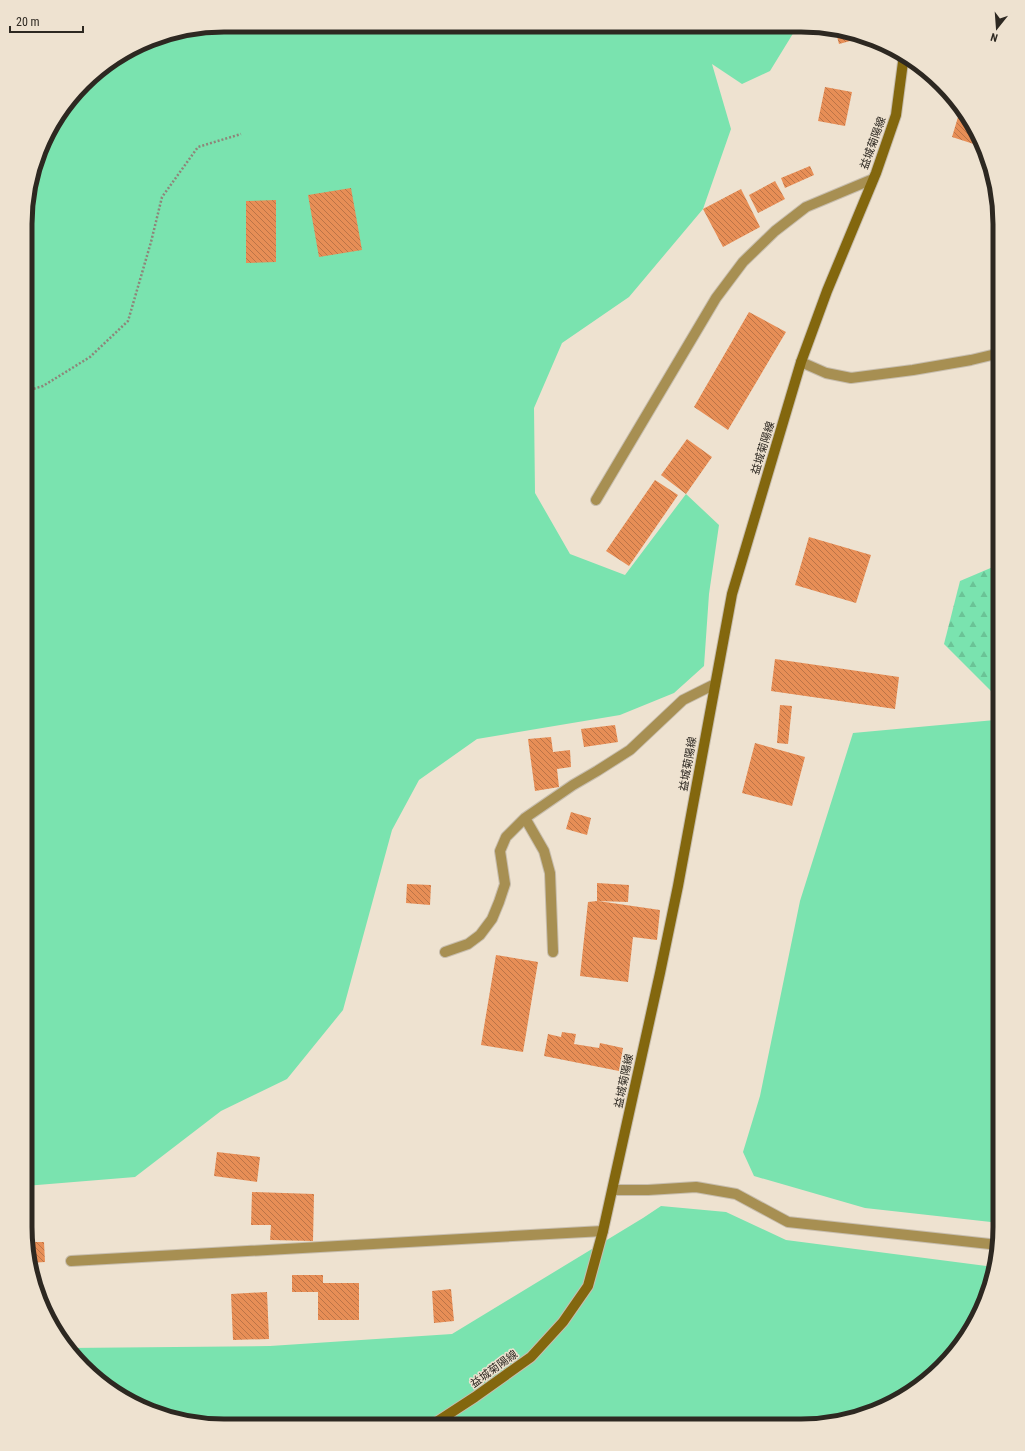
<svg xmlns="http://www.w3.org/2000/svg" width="1025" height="1451" font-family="'Roboto Condensed','Noto Sans JP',sans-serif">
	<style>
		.forest { fill: url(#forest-firs) }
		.green { fill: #7ae3af }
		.building { fill: url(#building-back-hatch) }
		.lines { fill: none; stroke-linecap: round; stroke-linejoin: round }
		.service-casing { stroke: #c7bdad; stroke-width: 12 }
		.minor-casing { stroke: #c7bdad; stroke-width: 12 }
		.secondary-casing { stroke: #c7bdad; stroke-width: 12 }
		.path { stroke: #8e8579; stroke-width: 2.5; stroke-dasharray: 2 2; stroke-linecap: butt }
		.service { stroke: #a78f52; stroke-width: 10 }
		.minor { stroke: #a78f52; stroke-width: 10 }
		.secondary { stroke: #83670e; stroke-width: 10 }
		.labels { text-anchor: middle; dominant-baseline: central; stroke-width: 3; stroke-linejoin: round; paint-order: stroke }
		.street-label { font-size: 11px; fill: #2d2821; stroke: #eee2d0 }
		.rim { fill: none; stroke: #2d2821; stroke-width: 5 }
	</style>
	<defs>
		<pattern id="forest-firs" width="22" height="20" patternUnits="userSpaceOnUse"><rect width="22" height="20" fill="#7ae3af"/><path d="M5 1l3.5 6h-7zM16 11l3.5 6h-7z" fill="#6ac396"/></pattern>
		<pattern id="building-back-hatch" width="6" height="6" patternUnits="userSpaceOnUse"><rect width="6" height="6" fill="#e78e56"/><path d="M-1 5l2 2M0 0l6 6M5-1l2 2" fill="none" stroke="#bc7447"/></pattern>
	</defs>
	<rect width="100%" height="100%" fill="#eee2d0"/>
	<!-- forest -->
	<path class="forest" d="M1000 564V697H997L944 644 960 581Z"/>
	<!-- green -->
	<path class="green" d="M224 25 797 27 770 71 742 84 712 64 731 129 703 209 629 297 562 343 534 408 535 493 570 554 625 575 686 494 719 525 709 594 704 666 674 693 620 715 477 739 419 780 392 830 343 1010 287 1079 221 1111 135 1177 25 1186 27 198 52 125 93 74 160 36Z
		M995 720H1000V1223L865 1208 754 1176 743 1152 760 1096 800 901 853 733Z
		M661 1206 726 1212 786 1240 994 1267 989 1291 966 1338 932 1377 889 1406 840 1422 801 1426 198 1424C182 1420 163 1417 148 1411 121 1399 84 1372 68 1348L270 1346 452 1334 643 1218Z"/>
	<!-- building -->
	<path class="building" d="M835 29 865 37 839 44Z
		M825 87 852 92 845 126 818 121Z
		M961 107 980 136 983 147 952 137Z
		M810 166 814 175 785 188 781 178Z
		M775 181 785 199 758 213 749 195Z
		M351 188 362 250 319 257 308 195Z
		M741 189 760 227 723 247 703 209Z
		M276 200V262L246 263V201Z
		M749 312 786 332 728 430 694 407Z
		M687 439 712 457 686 494 661 475Z
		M655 480 678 495 629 566 606 551Z
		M809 537 871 555 856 603 795 585Z
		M775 659 899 677 895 709 771 691Z
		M780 705 792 706 788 744 777 743Z
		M615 725 618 742 584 747 581 729Z
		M551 737 553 752 570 750 571 767 557 769 559 787 535 791 528 739Z
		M755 743 805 757 792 806 742 793Z
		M571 812 591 818 587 835 566 829Z
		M597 883 629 885 628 902 598 901 660 910 657 940 633 937 628 982 580 976 588 902 597 901Z
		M407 884 431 885 430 905 406 903Z
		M496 955 538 962 523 1052 481 1045Z
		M562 1032 576 1034 574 1044 599 1048 600 1043 623 1048 619 1071 544 1056 548 1034 561 1037Z
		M217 1152 260 1157 257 1182 214 1176Z
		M252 1192 314 1194 313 1241 270 1240 271 1225H251Z
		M27 1242H44L45 1262 29 1263Z
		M292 1275H323V1283H359V1320H318V1292H292Z
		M451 1289 454 1321 434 1323 432 1291Z
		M267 1292 269 1339 233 1340 231 1294Z
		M602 1420 603 1425H574Z"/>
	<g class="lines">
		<defs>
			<path id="service" d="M596 500 716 298 743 262 775 231 806 207 873 179
				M525 818 544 851 550 873 553 952
				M445 952 468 944 480 935 492 919 499 902 505 884 500 851 506 837 525 818 573 785 597 771 630 750 683 700 715 684
				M71 1261 603 1231"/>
			<path id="minor" d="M801 362 826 373 851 378 913 370 971 360 1000 353
				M613 1190H648L696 1187 736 1194 788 1222 999 1245"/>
			<path id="secondary" d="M432 1425 475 1397 531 1357 563 1322 588 1286 603 1231 660 973 678 886 732 594 801 362 827 291 876 173 896 115 903 62 902 54"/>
		</defs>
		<!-- service casing -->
		<use href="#service" class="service-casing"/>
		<!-- minor casing -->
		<use href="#minor" class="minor-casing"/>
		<!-- secondary casing -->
		<use href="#secondary" class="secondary-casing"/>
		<!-- path -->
		<path class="path" d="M26 391 43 386 90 357 128 321 151 242 162 197 198 147 241 134"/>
		<!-- service -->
		<use href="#service" class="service"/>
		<!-- minor -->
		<use href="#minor" class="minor"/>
		<!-- secondary -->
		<use href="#secondary" class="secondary"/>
	</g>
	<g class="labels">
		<!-- street labels -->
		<g class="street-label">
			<text transform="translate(873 143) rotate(-70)">益城菊陽線</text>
			<text transform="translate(763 448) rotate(-73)">益城菊陽線</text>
			<text transform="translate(688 764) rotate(-80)">益城菊陽線</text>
			<text transform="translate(624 1081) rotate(-78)">益城菊陽線</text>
			<text transform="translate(494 1369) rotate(-36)">益城菊陽線</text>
		</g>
	</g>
	<!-- crop -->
	<path d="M0 0H1025V1451H0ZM224 32H801A192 192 0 0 1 993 224V1227A192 192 0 0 1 801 1419H224A192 192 0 0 1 32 1227V224A192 192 0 0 1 224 32Z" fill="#eee2d0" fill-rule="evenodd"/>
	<path class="rim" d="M224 32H801A192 192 0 0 1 993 224V1227A192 192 0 0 1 801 1419H224A192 192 0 0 1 32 1227V224A192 192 0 0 1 224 32Z"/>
	<!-- north arrow -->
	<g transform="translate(997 28) rotate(197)" stroke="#eee2d0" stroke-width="3" paint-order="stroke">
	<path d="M0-3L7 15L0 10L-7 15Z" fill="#2d2821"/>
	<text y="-6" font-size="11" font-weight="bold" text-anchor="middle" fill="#2d2821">N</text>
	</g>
	<!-- scale -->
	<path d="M10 26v6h73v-6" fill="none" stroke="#2d2821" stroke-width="2"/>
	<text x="16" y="26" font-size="12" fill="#2d2821" stroke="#eee2d0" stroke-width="3" paint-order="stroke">20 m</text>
</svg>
